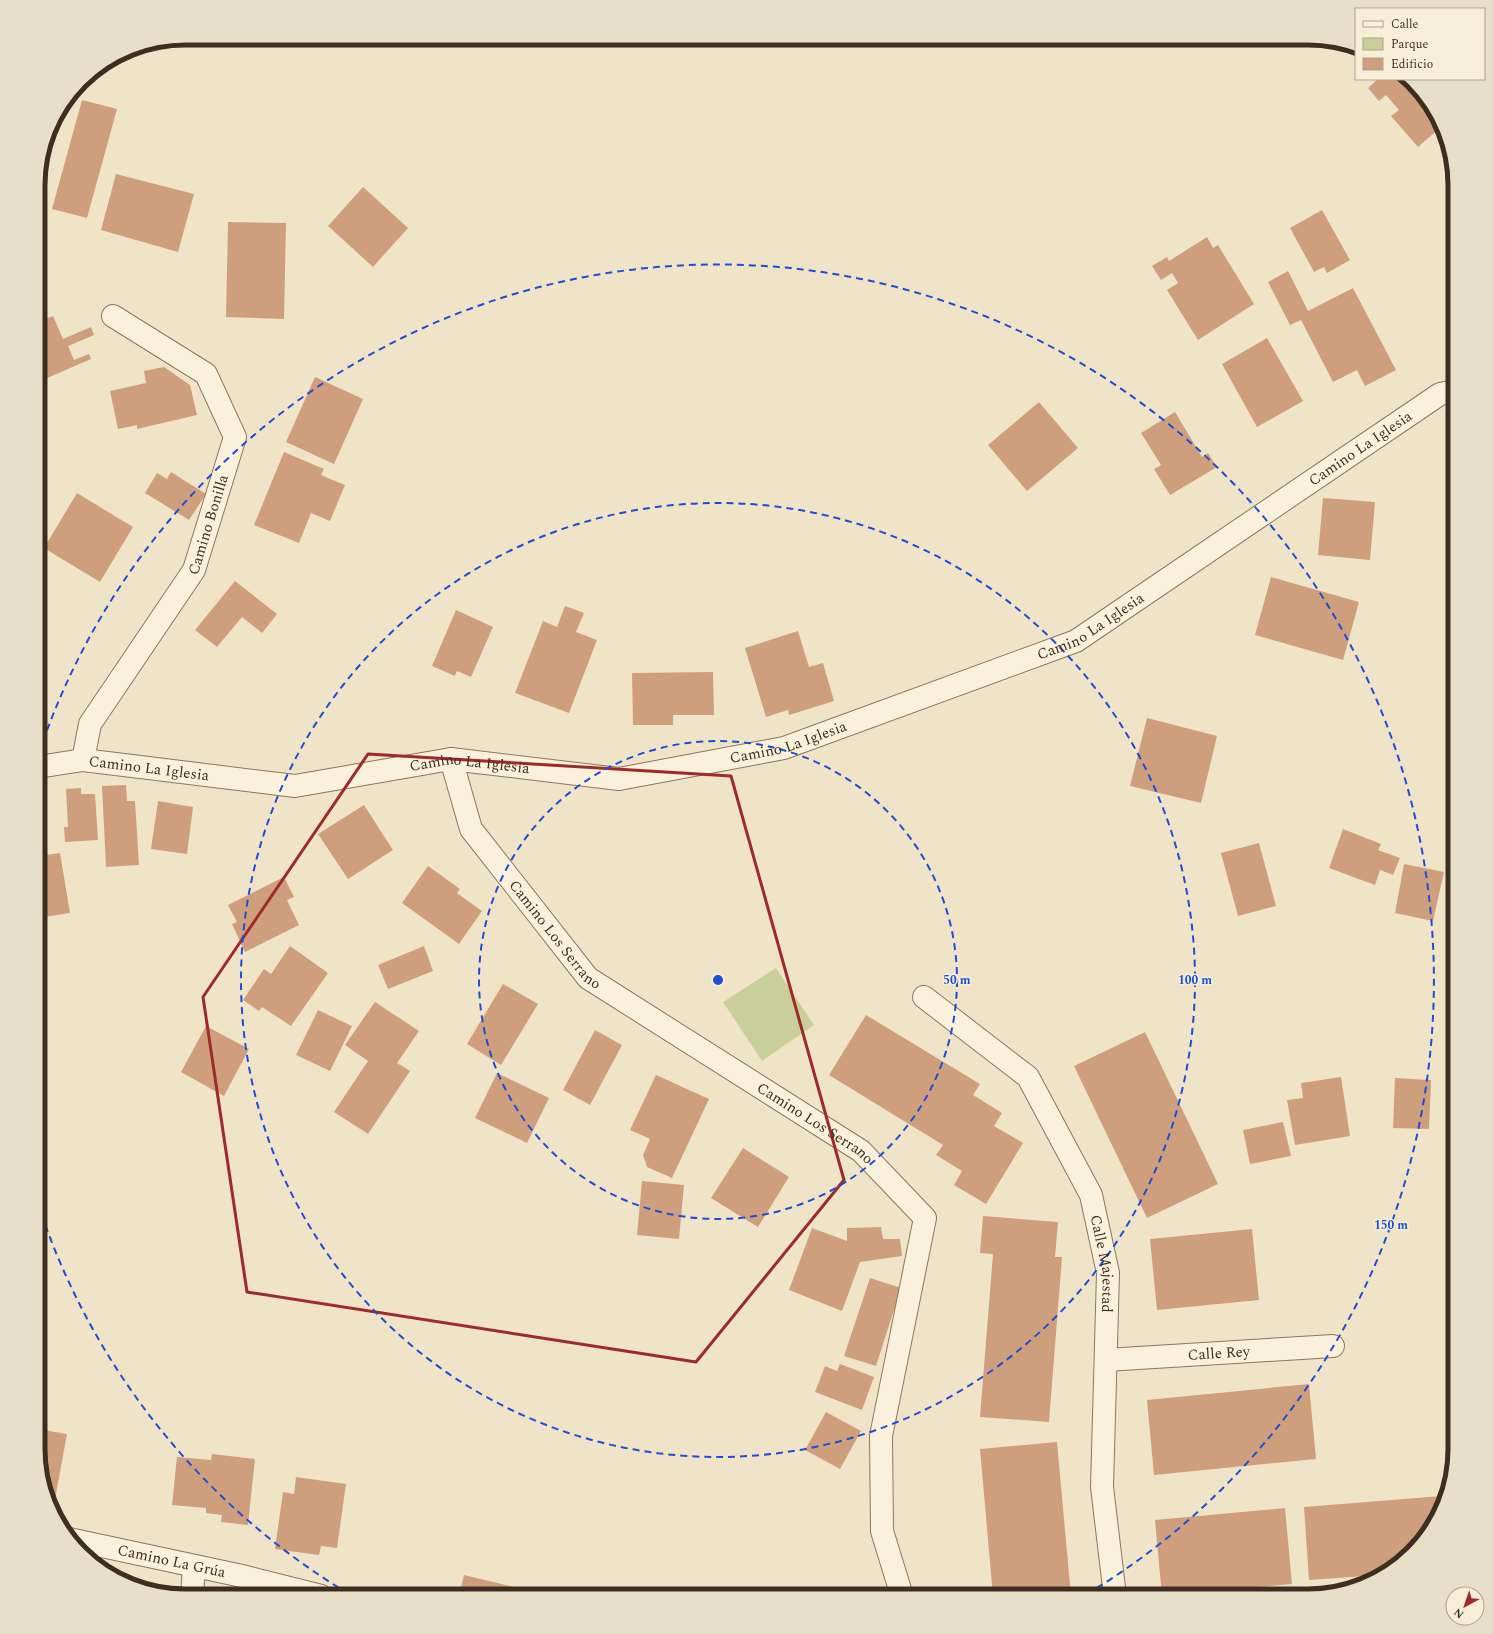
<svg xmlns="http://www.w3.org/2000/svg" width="1493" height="1634" font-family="Spectral,serif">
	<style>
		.green { fill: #c9cf9b }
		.building { fill: #cf9f7d }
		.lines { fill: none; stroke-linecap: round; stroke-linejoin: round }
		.minor-casing { stroke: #8d765c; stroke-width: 24 }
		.minor { stroke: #faf1dc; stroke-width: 22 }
		.marked { fill: none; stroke: #9e2a2b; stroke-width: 3; stroke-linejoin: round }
		.ring { fill: none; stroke: #1d4ed8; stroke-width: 2; stroke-dasharray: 7 5 }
		.labels { text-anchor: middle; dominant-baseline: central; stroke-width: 3; stroke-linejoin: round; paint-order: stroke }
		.street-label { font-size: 15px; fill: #3d2e20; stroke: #f7eed8 }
		.rim { fill: none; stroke: #3d2e20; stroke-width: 5 }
		.centre { fill: #1d4ed8; stroke: #f7eed8; stroke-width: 2 }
		.ring-label { font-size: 12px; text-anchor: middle; font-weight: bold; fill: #1d4ed8; stroke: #f7eed8; stroke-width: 3; stroke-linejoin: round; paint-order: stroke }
	</style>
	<rect width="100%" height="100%" fill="#f0e4c8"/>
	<!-- green -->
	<path class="green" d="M776 968 814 1025 762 1061 723 1002Z"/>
	<!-- building -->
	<path class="building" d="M1378 79H1404L1424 95 1441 127 1418 147 1391 116 1399 110 1386 95 1379 101 1368 88Z
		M82 100 117 109 87 218 52 209Z
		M116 174 194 194 178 252 101 230Z
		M363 187 408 228 373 267 328 226Z
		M1322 210 1350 260 1327 273 1324 267 1314 272 1290 228Z
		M228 222 286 223 284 319 226 317Z
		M1207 237 1213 248 1218 245 1254 304 1198 340 1167 290 1178 283 1172 273 1161 280 1152 266 1167 257 1169 261Z
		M1288 271 1308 311 1353 288 1396 370 1365 386 1357 370 1333 382 1301 320 1290 325 1268 282Z
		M53 316 63 339 91 327 94 335 68 346 74 360 89 354 91 359 38 382V322Z
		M1267 338 1303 401 1257 427 1222 364Z
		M164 367 190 385 197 415 137 429V425L118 429 110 391 146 383 144 371Z
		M315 377 363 399 334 464 286 442Z
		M1039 402 1078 448 1027 491 988 445Z
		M1175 412 1202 457 1208 453 1217 467 1170 495 1154 469 1161 465 1141 433Z
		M284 452 324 469 321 475 345 485 330 521 311 513 299 543 254 525Z
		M171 472 206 494 189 520 145 493 157 473 167 479Z
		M77 493 133 527 100 582 44 548Z
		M1323 498 1375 502 1370 560 1318 555Z
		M1271 577 1359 602 1343 660 1255 635Z
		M235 581 277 614 262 633 242 617 217 647 195 630Z
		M565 606 584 613 576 632 597 640 569 713 515 693 543 621 557 627Z
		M456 610 493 627 471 677 457 671 455 676 432 666Z
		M798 631 809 667 823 663 834 701 789 715 788 710 766 717 745 648Z
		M713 672 714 715H673V725H633L632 673Z
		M1147 718 1217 736 1201 803 1130 786Z
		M126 785 127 801H135L139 865 106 867 102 786Z
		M81 788V794H95L98 840 65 842 64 827H68L66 789Z
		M158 801 193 807 187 854 151 849Z
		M364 805 393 850 348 879 318 834Z
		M1343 829 1381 844 1378 850 1400 858 1393 875 1380 870 1375 885 1329 868Z
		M1259 843 1276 906 1238 916 1221 853Z
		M60 853 70 913 38 918V856Z
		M1404 864 1444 872 1433 921 1395 913Z
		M428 866 460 889 457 893 482 911 459 944 402 903Z
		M284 877 294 897 287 900 299 925 245 952 232 924 237 922 228 905Z
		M1454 892H1455V935L1447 934Z
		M290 946 328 973 291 1026 262 1007 259 1011 243 1000 264 969 271 974Z
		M424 946 433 971 388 989 378 965Z
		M503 984 538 1004 501 1065 467 1044Z
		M375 1002 419 1031 397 1063 410 1071 368 1134 334 1112 368 1061 345 1045Z
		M318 1010 352 1026 330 1071 296 1055Z
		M866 1015 980 1084 973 1095 1002 1113 994 1126 1023 1143 986 1204 954 1185 962 1171 936 1155 943 1145 829 1075Z
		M206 1026 249 1049 224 1096 181 1072Z
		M595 1030 622 1045 590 1105 563 1090Z
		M1145 1032 1218 1184 1147 1218 1074 1066Z
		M497 1073 549 1098 527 1143 475 1118Z
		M656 1075 709 1099 672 1178 647 1167 643 1155 650 1139 630 1130Z
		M1341 1077 1350 1136 1295 1145 1287 1100 1303 1098 1301 1083Z
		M1395 1078 1431 1080 1429 1129 1393 1128Z
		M1283 1122 1291 1156 1250 1164 1243 1130Z
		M743 1148 789 1177 758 1227 711 1198Z
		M642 1181 684 1185 679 1239 637 1235Z
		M983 1216 1058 1222 1055 1257H1062L1049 1422 980 1417 993 1254 980 1253Z
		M881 1227 883 1239H900L902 1256 860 1262 842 1311 789 1290 812 1228 847 1241V1228Z
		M1252 1229 1259 1300 1157 1310 1150 1239Z
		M870 1278 901 1288 876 1366 844 1356Z
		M840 1364 874 1377 862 1410 815 1392 825 1366 837 1371Z
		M1309 1384 1316 1459 1154 1475 1147 1400Z
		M826 1412 861 1431 840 1469 805 1450Z
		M38 1429 67 1434 53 1510 46 1496 38 1449Z
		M1057 1442 1071 1596H993L980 1449Z
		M212 1454 255 1459 248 1525 221 1522 222 1515 206 1513V1508L172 1505 177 1457 211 1460Z
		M296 1477 346 1484 337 1548 321 1546 319 1555 275 1549 283 1492 294 1494Z
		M1441 1496 1442 1505 1440 1514 1398 1565 1380 1575 1309 1580 1304 1507Z
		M1285 1508 1292 1584 1162 1596 1155 1520Z
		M464 1575 518 1588 516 1596H459Z
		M160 1589 182 1593 181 1595 159 1590Z"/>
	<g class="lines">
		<defs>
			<g id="minor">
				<path id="s1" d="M451 759 471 829 588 978 861 1151 925 1218 881 1436 882 1531 902 1596"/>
				<path id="s2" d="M83 760 90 724 194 570 235 437 206 374 113 316"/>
				<path id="s3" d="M38 767 83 760 295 786 451 759 619 779 784 748 1076 641 1440 394 1455 391"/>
				<path id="s4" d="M924 997 1028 1077 1091 1195 1108 1273 1102 1487 1115 1596"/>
				<path id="s5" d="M1106 1360 1333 1346"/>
				<path id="s6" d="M69 1539 242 1576 321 1596"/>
				<path d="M192 1596 194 1566"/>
			</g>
		</defs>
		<!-- minor casing -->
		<use href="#minor" class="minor-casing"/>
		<!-- minor -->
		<use href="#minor" class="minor"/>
	</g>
	<!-- marked area -->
	<path class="marked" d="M368 754 731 776 844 1180 696 1362 247 1292 203 997Z"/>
	<!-- distance rings -->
	<g class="ring">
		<circle cx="718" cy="980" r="239"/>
		<circle cx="718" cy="980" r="477"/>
		<path d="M349 1594A716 716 0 0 1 39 1207M39 753A716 716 0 1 1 1087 1594"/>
	</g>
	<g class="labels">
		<!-- street labels -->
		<g class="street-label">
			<text stroke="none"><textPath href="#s3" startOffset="1409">Camino La Iglesia</textPath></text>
			<text stroke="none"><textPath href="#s2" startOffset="270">Camino Bonilla</textPath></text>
			<text stroke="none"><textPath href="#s3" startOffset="1085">Camino La Iglesia</textPath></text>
			<text stroke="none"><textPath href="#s3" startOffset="760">Camino La Iglesia</textPath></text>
			<text stroke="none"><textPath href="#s3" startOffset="112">Camino La Iglesia</textPath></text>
			<text stroke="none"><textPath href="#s3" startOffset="436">Camino La Iglesia</textPath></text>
			<text stroke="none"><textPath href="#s1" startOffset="208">Camino Los Serrano</textPath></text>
			<text stroke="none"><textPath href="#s1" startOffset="532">Camino Los Serrano</textPath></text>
			<text stroke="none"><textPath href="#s4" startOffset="335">Calle Majestad</textPath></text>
			<text stroke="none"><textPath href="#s5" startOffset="113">Calle Rey</textPath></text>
			<text stroke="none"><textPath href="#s6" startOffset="105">Camino La Grúa</textPath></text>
		</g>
	</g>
	<!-- crop -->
	<path d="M0 0H1493V1634H0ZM185 45H1308A140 140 0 0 1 1448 185V1449A140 140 0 0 1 1308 1589H185A140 140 0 0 1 45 1449V185A140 140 0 0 1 185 45Z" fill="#e8dfc9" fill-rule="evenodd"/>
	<path class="rim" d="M185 45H1308A140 140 0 0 1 1448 185V1449A140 140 0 0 1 1308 1589H185A140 140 0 0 1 45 1449V185A140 140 0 0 1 185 45Z"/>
	<circle cx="718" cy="980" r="6" class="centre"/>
	<g class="ring-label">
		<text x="957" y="984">50 m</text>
		<text x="1195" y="984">100 m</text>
		<text x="1391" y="1229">150 m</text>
	</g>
	<!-- legend -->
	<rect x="1355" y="8" width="130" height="72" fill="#f7eed8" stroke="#ada18e"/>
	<rect x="1363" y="21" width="20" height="6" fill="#faf1dc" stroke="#ada18e"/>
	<text x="1391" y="28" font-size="12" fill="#3d2e20">Calle</text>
	<rect x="1363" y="38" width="20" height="12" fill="#c9cf9b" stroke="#ada18e"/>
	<text x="1391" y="48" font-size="12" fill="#3d2e20">Parque</text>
	<rect x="1363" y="58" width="20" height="12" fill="#cf9f7d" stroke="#ada18e"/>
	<text x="1391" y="68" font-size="12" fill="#3d2e20">Edificio</text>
	<!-- north arrow -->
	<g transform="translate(1465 1606) rotate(220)"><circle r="19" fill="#f7eed8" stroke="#ada18e"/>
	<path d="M0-3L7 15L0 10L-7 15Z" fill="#9e2a2b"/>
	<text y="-6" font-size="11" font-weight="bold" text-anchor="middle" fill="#3d2e20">N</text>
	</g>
</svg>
